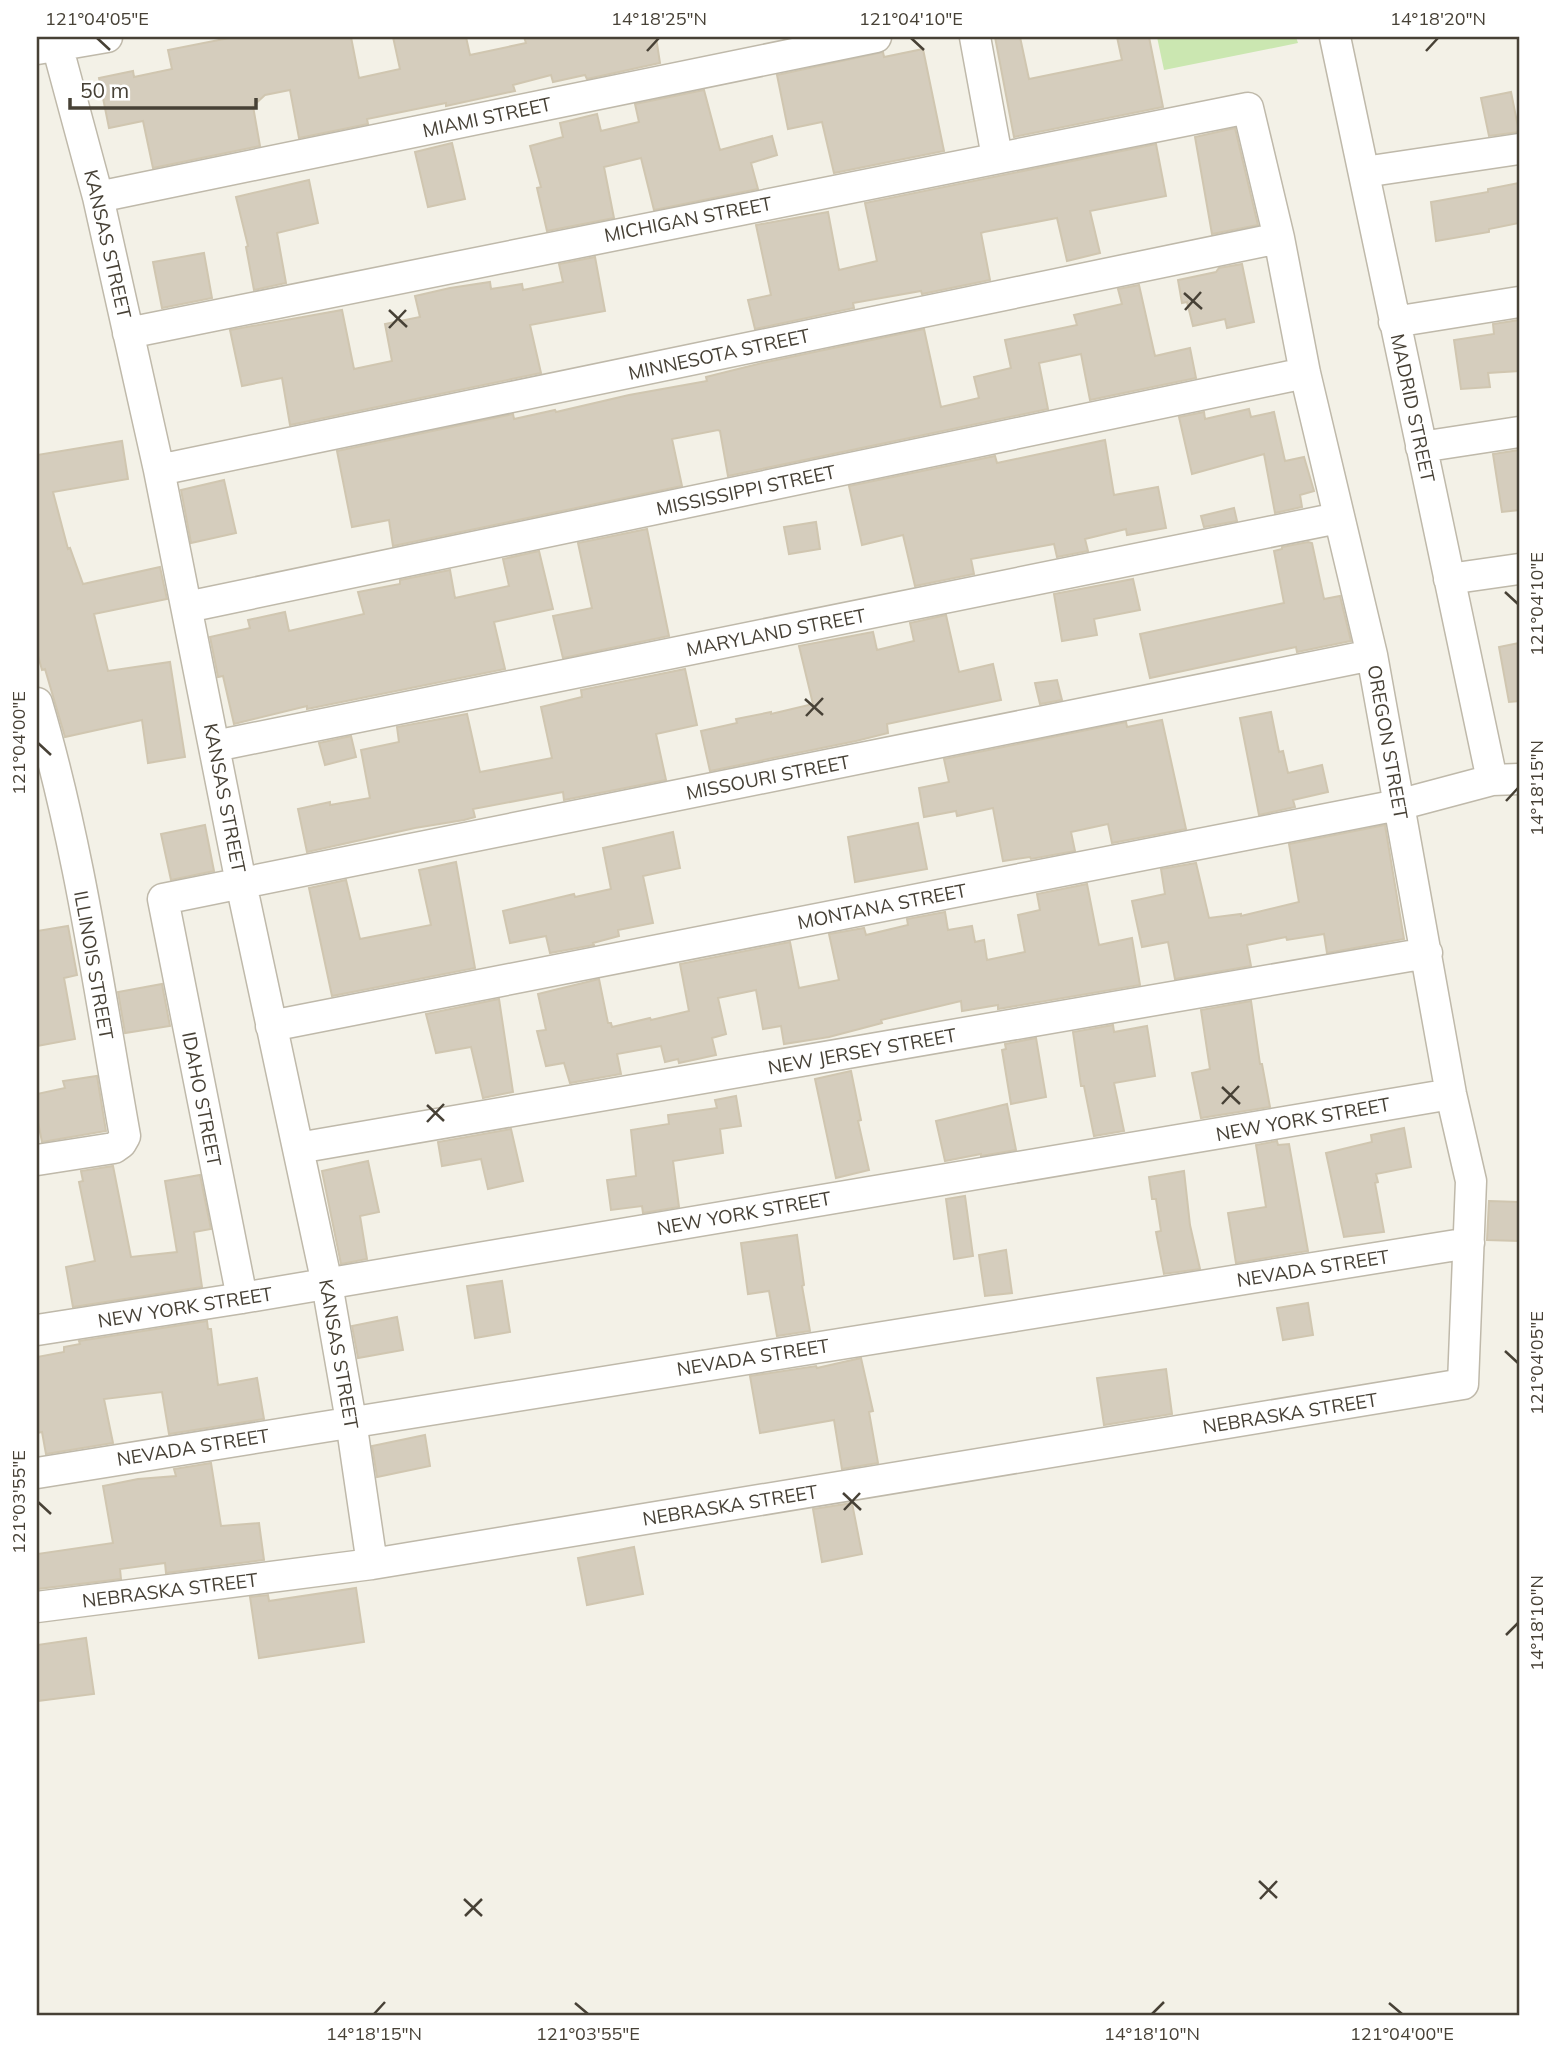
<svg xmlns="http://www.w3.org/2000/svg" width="1556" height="2053" font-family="Mulish,sans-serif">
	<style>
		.green { fill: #cbe7b1 }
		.building { fill: #d5cdbd; stroke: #d0c6b0; stroke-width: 2 }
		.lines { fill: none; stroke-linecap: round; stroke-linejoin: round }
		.street-casing { stroke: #bfb9aa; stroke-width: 33 }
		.street { stroke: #fff; stroke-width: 30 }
		.ticks { fill: none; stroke: #474136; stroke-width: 2.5 }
		.labels { text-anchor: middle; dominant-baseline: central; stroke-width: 5; stroke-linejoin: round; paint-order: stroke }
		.street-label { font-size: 19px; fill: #474136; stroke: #fff }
		.neatline { fill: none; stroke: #474136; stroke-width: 2.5 }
		.ticks-label { font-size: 18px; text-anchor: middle; fill: #474136 }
	</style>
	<rect width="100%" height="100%" fill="#f3f1e7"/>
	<!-- green -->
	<path class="green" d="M1157 37H1296L1298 43 1164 70Z"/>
	<!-- building -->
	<path class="building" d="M234 37H351L359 78 400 69 393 37H466L470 55 526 43 524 37H656L660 63 587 79 585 75 553 82 551 75 513 85 515 91 446 106V103L367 119 368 124 299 138 290 90 265 95 253 106 260 146 153 168 143 121 109 128 99 78 133 71 134 77 172 69 168 50Z
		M995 37H1020L1029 79 1122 60 1117 37H1149L1163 107 1014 137Z
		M923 49 944 151 834 173 822 122 788 129 777 75 883 52 884 57Z
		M704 90 720 150 772 136 777 155 751 163 758 189 654 210 641 158 604 167 614 218 547 231 537 188 541 187 530 146 563 137 560 123 597 114 601 131 639 122 635 104Z
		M1511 92 1519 132 1489 136 1481 98Z
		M1235 128 1258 225 1212 234 1195 137Z
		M452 143 465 199 428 207 415 152Z
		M1156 144 1166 196 1090 211 1100 253 1067 261 1057 218 984 232 981 233 990 280 922 294 921 291 853 303 854 308 755 329 748 300 771 295 756 225 828 212 839 270 877 261 865 203Z
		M309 180 318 223 277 233 286 283 254 290 246 247 248 246 236 197Z
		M1519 183V223L1489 229V232L1436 241 1431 202 1488 192V189Z
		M204 253 212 298 162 308 153 262Z
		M595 257 605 311 530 325 541 373 290 425 282 378 242 386 230 330 342 310 354 369 392 361 385 324 420 317 415 296 450 288 490 282 491 289 522 284 523 290 563 282 559 264Z
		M1242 264 1254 322 1227 328 1225 319 1193 326 1187 302 1182 303 1178 280 1216 272 1219 268Z
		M1139 285 1155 356 1190 348 1196 378 1090 400 1081 354 1039 363 1048 409 728 476 720 431 718 430 672 439 682 486 393 546 389 520 352 527 337 451 513 414 514 419 555 410 556 412 629 395 707 381 706 377 762 363 924 329 941 407 979 398 974 377 1011 368 1005 340 1077 325 1074 315 1122 304 1118 289Z
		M1519 320V371L1488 373 1490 387 1461 389 1454 340 1494 334 1493 324Z
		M1249 409 1251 417 1274 412 1285 461 1304 457 1314 491 1300 495 1302 507 1275 513 1264 454 1192 474 1179 417 1204 412 1205 419Z
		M1105 440 1114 495 1158 487 1166 528 1127 535 1126 529 1085 539 1088 551 1057 557 1054 544 971 559 974 574 915 586 903 535 862 545 849 486 995 456 997 463Z
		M122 441 128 479 53 492 68 549 70 548 83 584 160 567 167 599 94 614 108 671 170 662 185 757 148 763 142 720 65 737 45 669 42 670 37 652V455Z
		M1519 450V510L1502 512 1493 454Z
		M224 480 236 533 191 543 181 490Z
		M1234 508 1237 521 1204 527 1201 516Z
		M816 522 820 549 789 554 784 527Z
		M647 529 669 636 563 658 553 616 592 608 578 543Z
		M1308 542 1312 543 1324 599 1340 596 1351 641 1297 652 1296 647 1150 678 1140 634 1284 603 1274 551 1282 549V547Z
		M539 551 553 609 494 622 505 669 307 709V706L234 724 223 676 218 677 210 637 250 628 248 620 285 612 289 631 364 614 358 592 400 584V580L450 570 455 598 509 586 503 559Z
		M1133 579 1140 610 1094 619 1097 635 1062 641 1054 594Z
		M946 615 959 672 993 664 1001 700 887 724 888 733 856 741 710 771 701 731 737 723 736 719 771 712V714L813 704 799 646 873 632 877 650 914 641 910 623Z
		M1519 643V701L1509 702 1499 647Z
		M685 669 697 725 656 734 666 780 564 800 563 792 473 809 475 817 464 820 415 828 307 852 298 809 330 802V805L370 798 361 750 399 742 397 727 467 714 480 772 552 758 541 707 582 697 581 690Z
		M1057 680 1062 700 1040 704 1035 683Z
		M1271 712 1279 752 1283 751 1288 773 1322 765 1328 792 1293 800 1295 807 1259 815 1240 718Z
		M1162 720 1186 829 1112 843 1108 824 1071 832 1075 851 1031 859 1030 857 1003 861 993 808 957 816 956 811 924 817 919 788 949 782 944 759 1126 722 1127 727Z
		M351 736 356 757 325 765 319 743Z
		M918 823 927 869 855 882 848 837Z
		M205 825 214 871 171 880 161 834Z
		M1385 825 1404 939 1327 953 1324 934 1287 940 1286 937 1247 945 1251 966 1175 979 1168 942 1142 947 1132 901 1165 894 1161 869 1196 863 1209 918 1241 914V916L1299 902 1289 844Z
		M673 832 680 868 643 876 653 923 618 930 619 936 593 943 594 945 550 953 546 936 510 943 503 911 574 894 575 897 611 889 603 848Z
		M456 862 475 968 332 996 309 888 346 880 360 939 431 925 419 870Z
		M1087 884 1099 945 1132 938 1140 985 998 1009V1005L962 1011 961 1001 881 1020 882 1023 829 1037 784 1044 781 1026 763 1029 756 990 718 998 726 1034 712 1038 716 1055 679 1063 678 1059 665 1062 661 1046 617 1054 621 1074 570 1083 564 1063 546 1066 537 1031 546 1030 538 994 599 979 608 1023H611L612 1027 650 1018 651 1020 689 1011 680 964 790 942 799 988 839 980 829 934 864 928 866 935 908 925 907 919 945 912 948 930 972 926 975 942 984 940 987 960 1025 952 1018 915 1040 910 1037 894Z
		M68 926 77 975 64 978 75 1039 37 1046V931Z
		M162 984 170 1026 125 1033 118 992Z
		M499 999 513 1092 483 1098 471 1047 436 1053 426 1014Z
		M1251 1001 1260 1064H1262L1270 1107 1201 1118 1192 1073 1210 1069 1201 1010Z
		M1113 1025 1114 1032 1147 1026 1155 1076 1114 1083 1124 1131 1094 1136 1084 1086H1081L1073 1032Z
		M1036 1038 1046 1097 1011 1104 1002 1050 1006 1049 1005 1044Z
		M851 1071 861 1120 858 1121 869 1170 836 1178 815 1079Z
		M97 1076 106 1131 42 1142 37 1117V1094L65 1088 63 1081Z
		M736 1096 741 1126 720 1129 723 1153 673 1161 679 1207 643 1213 642 1206 611 1210 607 1180 636 1176 631 1130 669 1124 668 1115 717 1108 715 1100Z
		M1007 1104 1016 1150 981 1156V1154L945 1161 936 1121Z
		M1404 1128 1411 1167 1376 1174 1378 1182 1375 1183 1384 1232 1344 1237 1326 1153 1372 1142 1371 1135Z
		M511 1129 523 1181 488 1189 481 1159 442 1166 438 1142Z
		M1277 1141 1278 1145 1289 1144 1308 1251 1236 1263 1228 1213 1266 1207 1256 1145Z
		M368 1161 379 1212 360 1216 367 1259 341 1264 322 1171Z
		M113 1166 131 1257 177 1252 165 1181 200 1175 211 1229 194 1232 202 1287 73 1307 66 1267 95 1261 79 1182 83 1181 81 1171Z
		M1184 1171 1190 1225 1200 1269 1164 1274 1156 1232 1161 1231 1156 1199H1152L1149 1177Z
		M965 1196 973 1256 954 1259 946 1199Z
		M1489 1201 1519 1202V1241L1487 1240Z
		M797 1235 804 1285 802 1286 810 1331 777 1336 769 1291 748 1294 741 1243Z
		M1006 1250 1012 1293 985 1296 979 1255Z
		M502 1281 510 1332 475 1338 467 1286Z
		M1308 1303 1313 1335 1283 1340 1277 1308Z
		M397 1317 403 1350 358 1358 352 1326Z
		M207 1321 208 1329H211L218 1385 257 1378 264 1419 169 1434 162 1392 104 1399 113 1443 46 1454 42 1432 37 1433V1357L64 1352V1347L80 1344 79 1341Z
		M861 1358 873 1411 869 1412 878 1463 842 1469 834 1420 760 1433 750 1376 816 1366 817 1368Z
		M1166 1369 1172 1414 1104 1425 1097 1378Z
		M425 1435 430 1466 377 1477 372 1446Z
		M211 1463 221 1526 259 1523 264 1560 166 1573 165 1563 120 1569 121 1579 37 1589V1554L113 1543 103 1486 138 1479 176 1476 174 1469Z
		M852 1503 862 1554 822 1562 813 1509Z
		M634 1547 643 1594 587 1605 578 1558Z
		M356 1588 364 1642 259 1658 250 1597 268 1595 269 1601Z
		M86 1638 94 1694 37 1701V1645Z"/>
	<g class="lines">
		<defs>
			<path id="street" d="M57 37V45L98 197 159 470 241 883 327 1284 351 1421 372 1564
				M975 37 997 157
				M1335 37 1492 780
				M37 49 107 37
				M1364 172 1519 149
				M98 197 876 37
				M1394 322 1519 302
				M1421 447 1519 432
				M159 470 1279 238
				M1449 579 1519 569
				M187 607 1305 373
				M37 703C79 844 99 991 125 1136L121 1143 114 1148 37 1160
				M215 746 1338 518
				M271 1026 1398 805 1492 780 1519 779
				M298 1148 1427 953
				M242 1298 163 899 1372 655
				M37 1330 242 1298 1451 1094
				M37 1473 1469 1243
				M37 1607 372 1564 1463 1384 1471 1181 1451 1094 1372 655 1305 373 1279 238 1248 108 128 333"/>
		</defs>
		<!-- street casing -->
		<use href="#street" class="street-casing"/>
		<!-- street -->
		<use href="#street" class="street"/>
	</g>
	<!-- ticks -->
	<path class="ticks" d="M97 38 110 50M911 38 924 50M647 51 659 38M1426 51 1438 38M1184 293 1202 309M389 310 407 327M1185 310 1201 292M389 328 406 310M1505 592 1518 604M805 699 823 715M806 716 823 698M38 743 51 755M1506 801 1518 788M1222 1087 1240 1104M1222 1104 1239 1086M427 1105 444 1121M427 1122 444 1104M1505 1351 1518 1363M843 1493 861 1510M38 1502 51 1514M844 1510 860 1493M1506 1635 1518 1623M1259 1881 1277 1898M464 1899 482 1916M1260 1899 1277 1881M465 1916 482 1899M575 2003 588 2014M1389 2003 1402 2014M374 2014 385 2002M1152 2014 1164 2002"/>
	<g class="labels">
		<!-- street labels -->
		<g class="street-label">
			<text transform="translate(487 117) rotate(-12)">MIAMI STREET</text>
			<text transform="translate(688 219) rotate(-11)">MICHIGAN STREET</text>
			<text transform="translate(108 244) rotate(77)">KANSAS STREET</text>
			<text transform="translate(719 354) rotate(-12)">MINNESOTA STREET</text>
			<text transform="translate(1413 408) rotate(78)">MADRID STREET</text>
			<text transform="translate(746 490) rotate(-12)">MISSISSIPPI STREET</text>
			<text transform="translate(776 632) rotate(-11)">MARYLAND STREET</text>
			<text transform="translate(1388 742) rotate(80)">OREGON STREET</text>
			<text transform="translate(768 777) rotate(-11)">MISSOURI STREET</text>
			<text transform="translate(225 798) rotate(79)">KANSAS STREET</text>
			<text transform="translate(882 906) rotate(-11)">MONTANA STREET</text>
			<text transform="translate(94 965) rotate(80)">ILLINOIS STREET</text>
			<text transform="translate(862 1051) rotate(-10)">NEW JERSEY STREET</text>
			<text transform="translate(202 1099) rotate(79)">IDAHO STREET</text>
			<text transform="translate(1303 1119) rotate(-10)">NEW YORK STREET</text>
			<text transform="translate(744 1213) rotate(-10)">NEW YORK STREET</text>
			<text transform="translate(1313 1268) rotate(-9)">NEVADA STREET</text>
			<text transform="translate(185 1307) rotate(-9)">NEW YORK STREET</text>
			<text transform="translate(339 1354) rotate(80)">KANSAS STREET</text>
			<text transform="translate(753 1357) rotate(-9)">NEVADA STREET</text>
			<text transform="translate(1290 1413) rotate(-9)">NEBRASKA STREET</text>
			<text transform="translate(193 1447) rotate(-9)">NEVADA STREET</text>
			<text transform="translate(730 1505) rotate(-9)">NEBRASKA STREET</text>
			<text transform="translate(170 1590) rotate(-7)">NEBRASKA STREET</text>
		</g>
	</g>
	<!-- border -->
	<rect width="1556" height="2053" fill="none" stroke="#ffffff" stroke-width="77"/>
	<!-- scale -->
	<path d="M70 98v10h186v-10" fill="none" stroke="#474136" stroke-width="3.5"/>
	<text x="80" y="98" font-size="21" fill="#474136" stroke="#ffffff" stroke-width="5" paint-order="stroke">50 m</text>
	<rect x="38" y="38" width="1480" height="1976" class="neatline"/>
	<g class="ticks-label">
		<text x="97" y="25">121°04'05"E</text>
		<text x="659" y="25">14°18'25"N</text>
		<text x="911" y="25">121°04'10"E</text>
		<text x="1438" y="25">14°18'20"N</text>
		<text transform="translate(1537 604) rotate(-90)" y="6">121°04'10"E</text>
		<text transform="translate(19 743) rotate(-90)" y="6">121°04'00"E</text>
		<text transform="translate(1537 788) rotate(-90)" y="6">14°18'15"N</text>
		<text transform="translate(1537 1363) rotate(-90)" y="6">121°04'05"E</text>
		<text transform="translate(19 1502) rotate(-90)" y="6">121°03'55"E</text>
		<text transform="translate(1537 1623) rotate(-90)" y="6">14°18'10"N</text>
		<text x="374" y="2040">14°18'15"N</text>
		<text x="588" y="2040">121°03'55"E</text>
		<text x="1152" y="2040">14°18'10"N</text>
		<text x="1402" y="2040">121°04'00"E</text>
	</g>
</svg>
